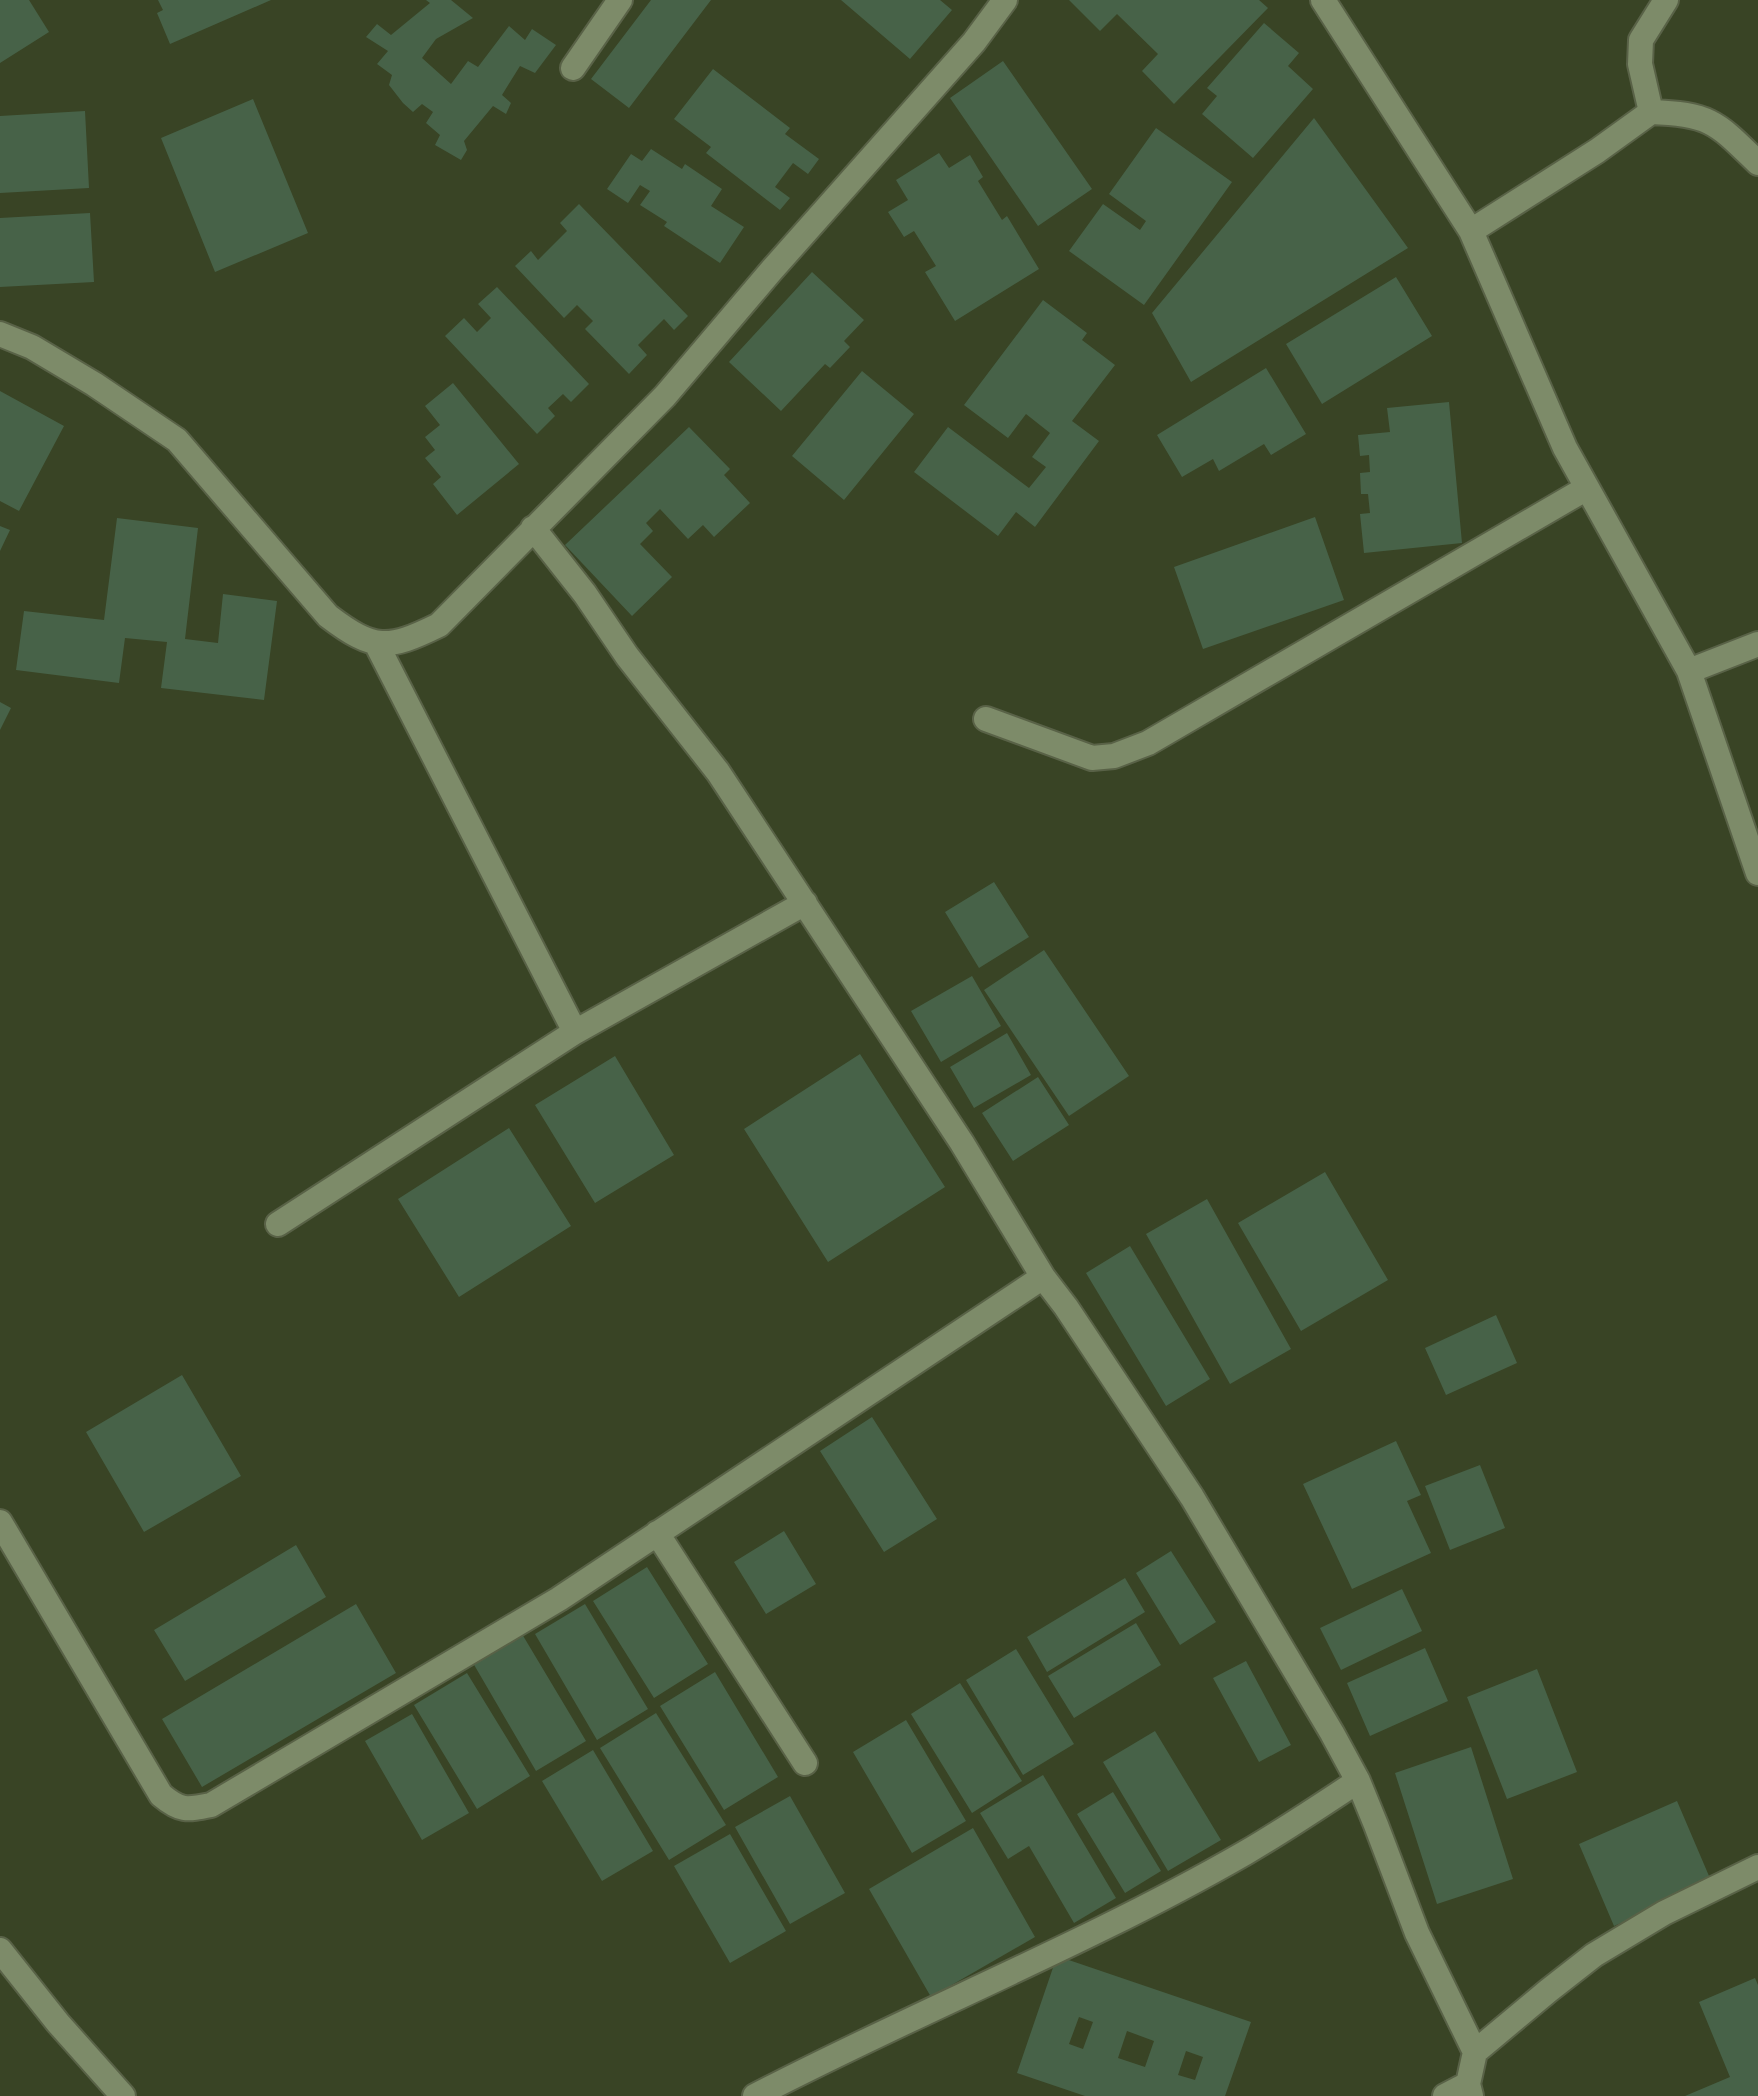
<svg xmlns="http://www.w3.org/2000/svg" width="1758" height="2096" font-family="'Public Sans',sans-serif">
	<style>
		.building { fill: #476248; fill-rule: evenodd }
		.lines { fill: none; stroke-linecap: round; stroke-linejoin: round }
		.minor-casing { stroke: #596247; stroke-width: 28 }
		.minor { stroke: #7d8b69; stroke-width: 24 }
	</style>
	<rect width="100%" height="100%" fill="#394425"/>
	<!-- building -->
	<path class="building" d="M0 0H29L49 32 0 63Z
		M158 0H271L170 44 157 13 163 10Z
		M426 0H451L473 18 436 39 422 58 451 84 468 61 478 67 509 26 525 40 532 29 556 45 535 73 520 66 502 95 511 103 506 114 493 106 464 141 467 150 461 160 435 145 440 135 426 123 433 112 422 104 413 112 403 103 389 85 392 75 377 64 388 51 366 37 377 24 391 35 430 3Z
		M651 0H711L629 108 591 79Z
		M841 0H940L952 10 910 59Z
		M1069 0H1259L1268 8 1174 104 1142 71 1158 54 1117 14 1100 31Z
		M1264 23 1299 53 1288 66 1313 89 1253 158 1202 114 1217 96 1207 88Z
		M1003 61 1092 189 1038 226 950 98Z
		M713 69 790 128 785 134 819 159 808 174 793 163 775 187 790 198 780 210 706 153 711 147 674 119Z
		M253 99 308 233 215 272 161 138Z
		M85 111 89 188 0 193V116Z
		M1314 118 1408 248 1191 382 1152 313Z
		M1156 128 1232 182 1144 305 1069 251 1103 204 1140 230 1146 221 1109 194Z
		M651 149 682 169 685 164 722 189 711 206 744 227 720 263 664 226 667 222 640 205 650 191 640 185 628 203 607 189 631 154 642 161Z
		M939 153 949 168 970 155 983 177 978 181 1002 220 1007 216 1039 269 955 321 925 272 936 266 914 231 904 237 888 212 908 200 896 180Z
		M579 204 688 316 674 330 664 319 638 345 647 355 629 374 585 329 593 321 577 305 564 318 515 266 531 251 538 260 567 231 560 223Z
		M90 213 94 282 0 287V218Z
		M812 272 864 320 844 341 850 347 830 368 825 364 781 411 729 362Z
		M1396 277 1432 336 1322 404 1286 344Z
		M497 287 589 384 571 402 563 394 548 408 555 416 537 434 445 336 464 318 477 332 491 318 478 304Z
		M1043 300 1087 333 1082 340 1115 365 1072 421 1099 441 1035 527 1016 512 998 536 914 472 948 427 1029 488 1046 467 1032 457 1050 433 1026 414 1008 438 964 405Z
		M1266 368 1306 434 1271 455 1264 444 1219 471 1213 459 1182 477 1157 435Z
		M862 371 914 414 844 500 792 456Z
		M453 383 519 464 457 515 433 484 441 477 425 458 435 450 425 437 440 425 425 406Z
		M0 391 64 426 19 511 0 501Z
		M1449 402 1462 543 1364 553 1360 514 1370 513 1368 494H1361L1360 473 1370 472 1369 455 1360 456 1358 435 1390 432 1387 408Z
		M689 427 730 469 724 475 750 503 714 537 703 525 688 539 660 509 646 523 653 531 640 544 672 577 632 616 565 545Z
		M1315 517 1344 600 1203 649 1174 567Z
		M117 518 198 528 185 639 218 643 223 594 277 601 264 700 161 688 167 642 125 638 119 683 16 670 24 611 104 620Z
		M0 526 10 530 0 551Z
		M0 702 11 708 0 730Z
		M994 882 1029 937 979 968 945 912Z
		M1044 950 1129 1076 1069 1116 984 990Z
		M972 976 1001 1026 941 1062 911 1011Z
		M1007 1033 1031 1075 974 1108 950 1067Z
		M860 1054 945 1187 828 1262 744 1129Z
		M615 1056 674 1155 595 1203 535 1105Z
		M1038 1077 1069 1125 1013 1161 982 1113Z
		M509 1128 571 1226 459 1297 398 1199Z
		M1325 1172 1388 1280 1301 1331 1238 1223Z
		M1207 1199 1291 1349 1230 1384 1146 1234Z
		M1130 1246 1210 1379 1166 1406 1086 1273Z
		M1496 1315 1517 1363 1446 1395 1425 1348Z
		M182 1375 241 1476 144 1532 86 1432Z
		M872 1417 937 1519 884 1552 820 1451Z
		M1396 1441 1421 1495 1407 1501 1431 1553 1352 1589 1303 1484Z
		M1480 1465 1505 1528 1450 1550 1425 1486Z
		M784 1531 816 1584 766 1614 734 1562Z
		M296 1545 326 1597 185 1681 154 1630Z
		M1171 1551 1216 1622 1180 1645 1136 1573Z
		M647 1567 708 1664 654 1698 593 1601Z
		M1125 1578 1145 1612 1047 1672 1027 1637Z
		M1402 1589 1422 1631 1341 1670 1320 1628Z
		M356 1604 396 1673 202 1787 162 1719Z
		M585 1604 648 1709 597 1740 535 1634Z
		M1136 1623 1161 1665 1074 1718 1048 1676Z
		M522 1634 586 1741 536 1771 473 1663Z
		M1425 1648 1448 1701 1370 1736 1347 1683Z
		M1016 1649 1074 1744 1023 1775 966 1680Z
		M1246 1661 1291 1745 1259 1762 1213 1678Z
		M1537 1669 1577 1772 1507 1799 1467 1697Z
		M715 1672 778 1777 724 1810 660 1706Z
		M467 1673 530 1776 477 1809 414 1705Z
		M960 1683 1022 1781 972 1813 911 1714Z
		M656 1713 726 1825 669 1860 600 1748Z
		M412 1714 469 1813 422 1840 365 1741Z
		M906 1720 966 1821 912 1853 853 1752Z
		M1155 1731 1221 1840 1168 1871 1103 1762Z
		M1471 1747 1513 1879 1437 1904 1395 1773Z
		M593 1750 653 1851 602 1881 542 1781Z
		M1043 1775 1116 1898 1074 1923 1029 1846 1008 1859 980 1813Z
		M1113 1792 1161 1871 1125 1893 1077 1814Z
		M790 1796 845 1893 790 1924 735 1827Z
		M1677 1801 1712 1883 1614 1926 1579 1844Z
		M973 1828 1035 1937 931 1997 869 1889Z
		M730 1834 786 1931 730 1963 674 1866Z
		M1057 1956 1251 2022 1225 2096H1085L1017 2073ZM1079 2017 1093 2022 1083 2049 1069 2044ZM1127 2031 1154 2041 1145 2067 1118 2058ZM1186 2051 1203 2057 1195 2080 1178 2075Z
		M1755 1978 1758 1985V2096H1685L1730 2077 1699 2002Z"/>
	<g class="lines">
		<defs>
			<path id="minor" d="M1323 0 1471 231 1565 448 1689 671 1758 873
				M573 68 620 0
				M1651 112C1711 114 1717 123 1758 163
				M1471 231 1597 151 1651 112 1640 64 1641 40 1666 0
				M0 334 32 347 94 384 177 440 328 616C374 651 388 650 439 625L665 396 771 271 974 42 1005 0
				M533 528 585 594 627 656 718 772 962 1143 1043 1277 1066 1307 1192 1497 1332 1733 1358 1781 1376 1825 1417 1933 1475 2052
				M376 643 575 1032
				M1689 671 1758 644
				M986 719 1092 758 1114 756 1148 743 1587 488
				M278 1224 575 1032 805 903
				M0 1522 161 1795C180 1811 186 1810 211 1805L559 1599 1043 1277
				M657 1533 805 1763
				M0 1950 58 2023 123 2096
				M755 2096C916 2012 1087 1944 1245 1853 1283 1831 1320 1806 1358 1781
				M1445 2096 1468 2084
				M1471 2096 1468 2084 1475 2052 1548 1991 1594 1955 1664 1913 1758 1867"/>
		</defs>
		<!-- minor casing -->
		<use href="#minor" class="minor-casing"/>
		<!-- minor -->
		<use href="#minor" class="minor"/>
	</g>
</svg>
